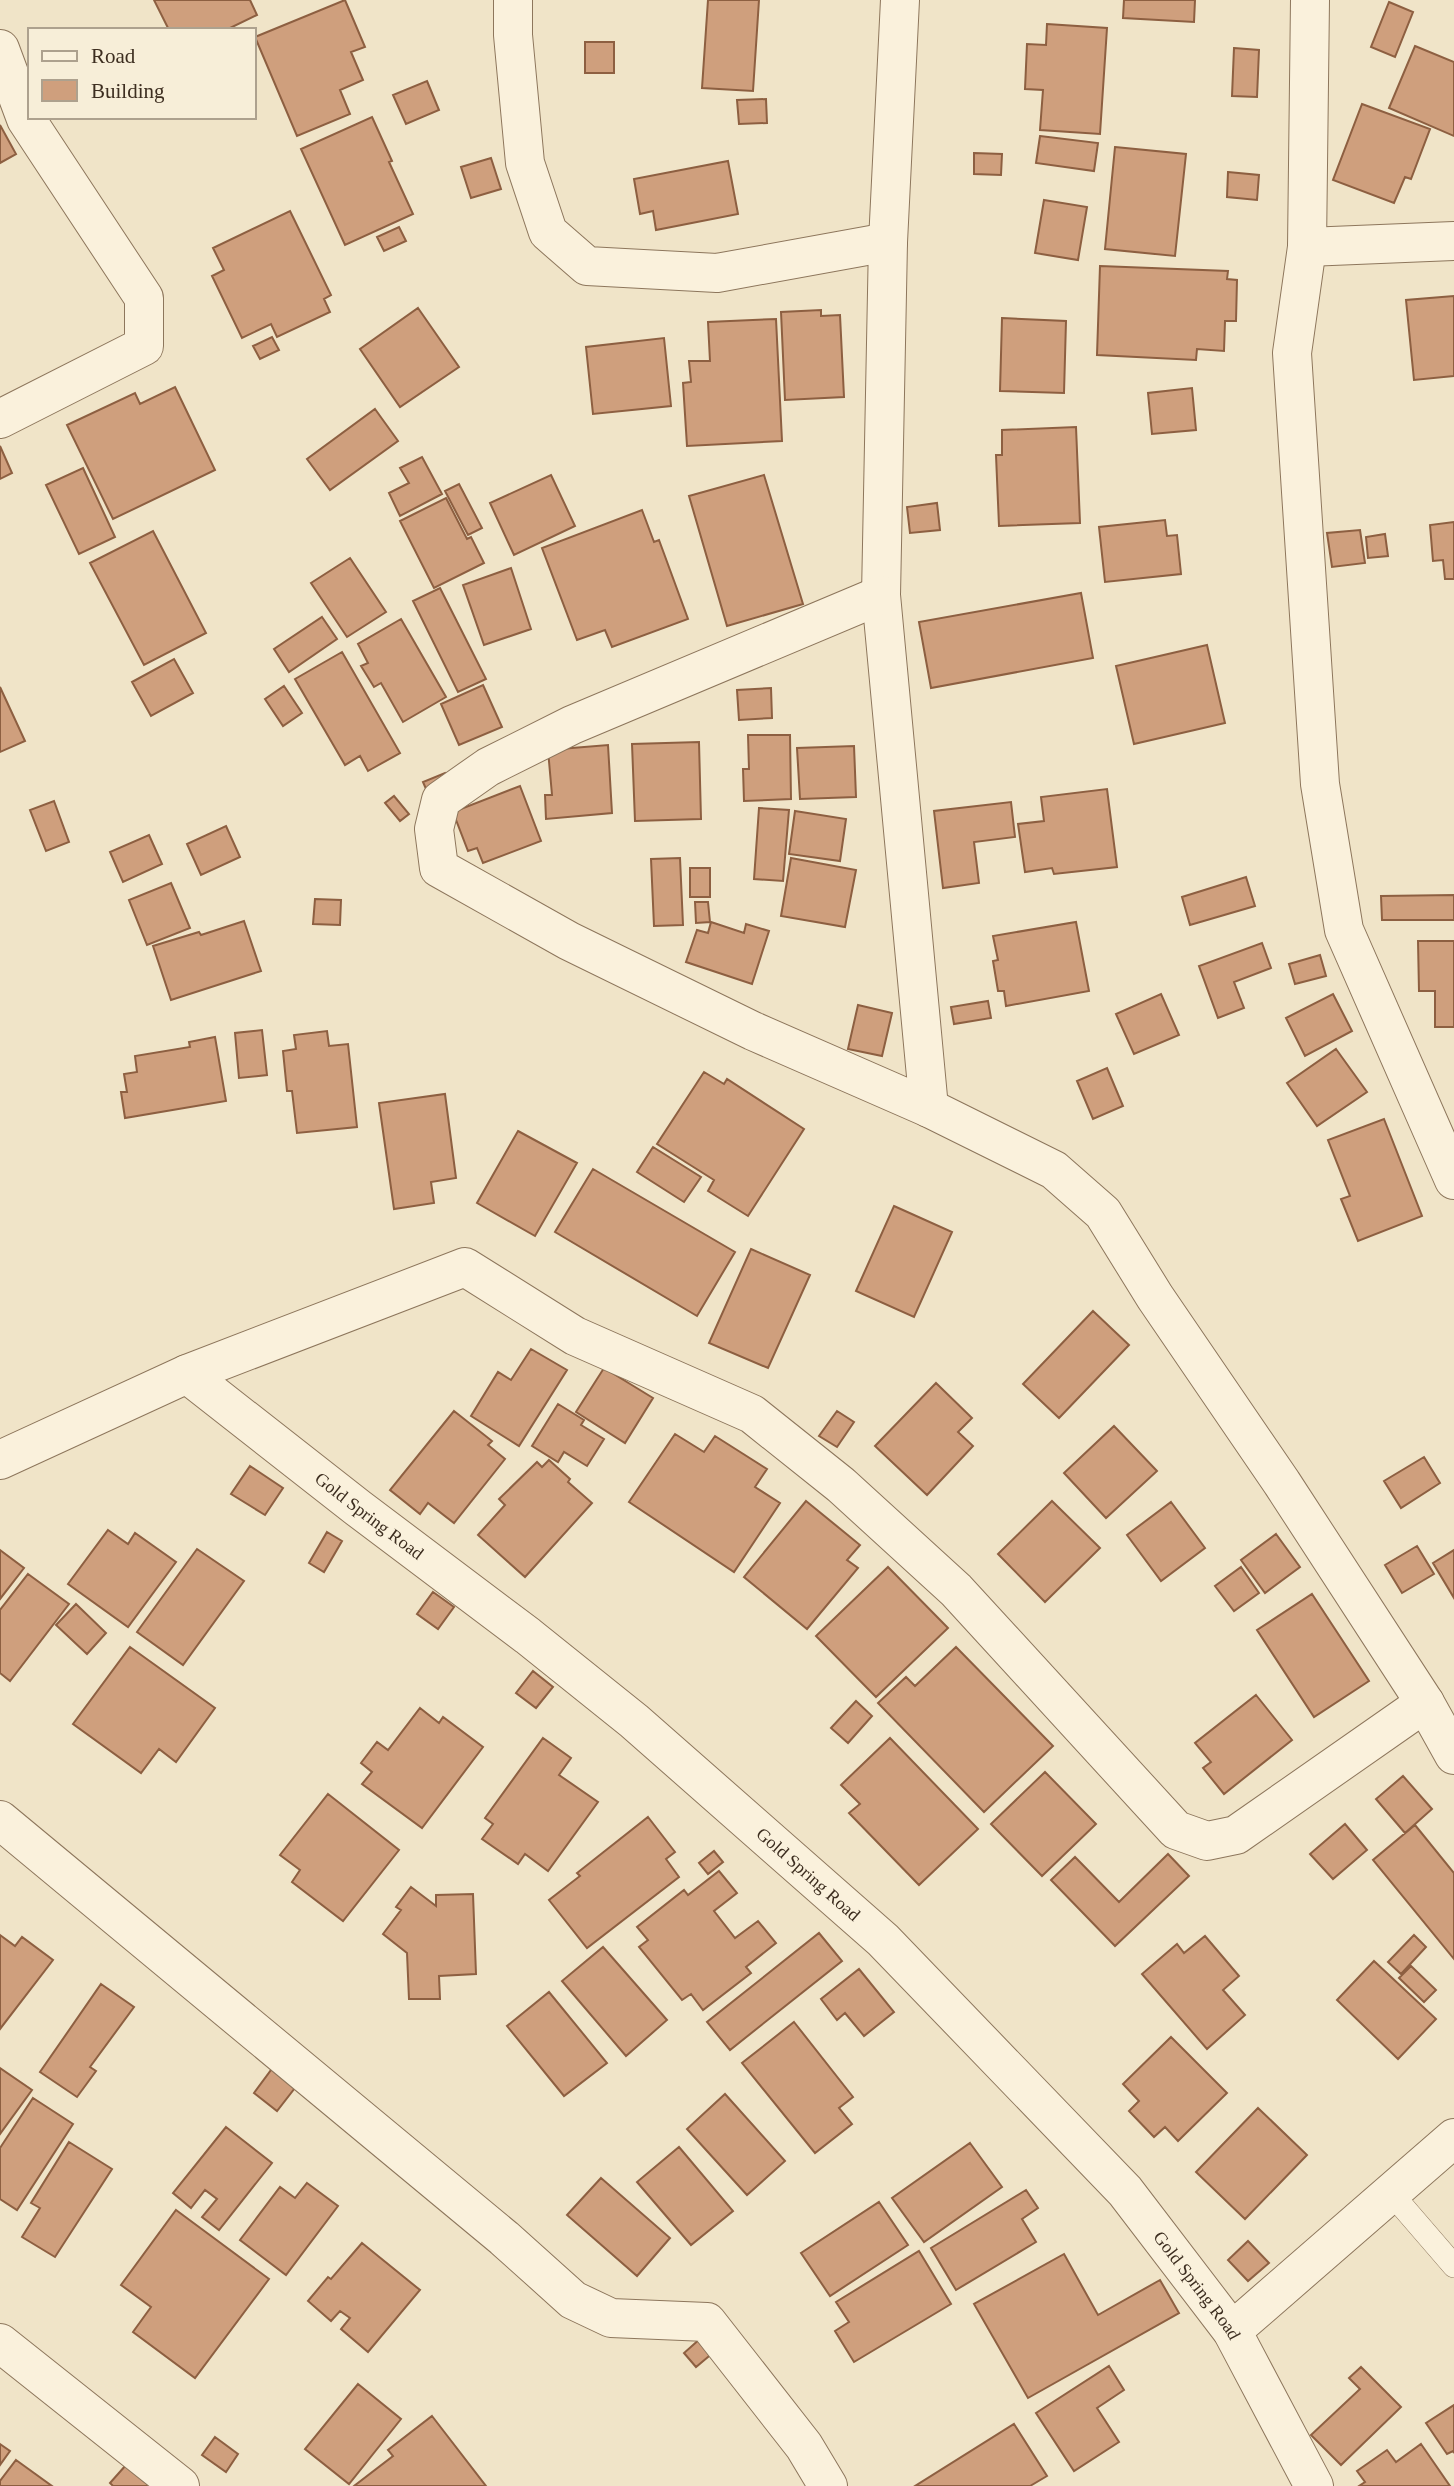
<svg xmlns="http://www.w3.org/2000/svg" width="1454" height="2486" font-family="'Times New Roman',serif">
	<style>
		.building { fill: #cf9f7d; stroke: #8d5f41; stroke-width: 2 }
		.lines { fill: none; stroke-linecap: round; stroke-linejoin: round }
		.lane-casing { stroke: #8d765c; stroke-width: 24 }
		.street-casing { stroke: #8d765c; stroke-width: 40 }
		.lane { stroke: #faf1dc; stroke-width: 23 }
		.street { stroke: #faf1dc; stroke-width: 38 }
		.labels { text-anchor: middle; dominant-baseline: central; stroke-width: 6; stroke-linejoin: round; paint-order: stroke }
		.street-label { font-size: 18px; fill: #3d2e20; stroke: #f7eed8 }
	</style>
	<rect width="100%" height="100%" fill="#f0e4c8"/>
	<!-- building -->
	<path class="building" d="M154 0H250L257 15 226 30H169Z
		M345 0 365 47 351 52 363 80 340 90 350 114 297 136 255 37Z
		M708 0H759L753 91 702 88Z
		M1124 0H1195L1194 22 1123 18Z
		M1389 2 1413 12 1395 57 1371 47Z
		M1047 24 1107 28 1100 134 1040 130 1043 90 1025 89 1027 44 1046 45Z
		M585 42H614V73H585Z
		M1415 46 1454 62V136L1389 108Z
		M1234 48 1259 50 1257 97 1232 96Z
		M427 81 439 110 406 124 393 95Z
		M766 99 767 123 739 124 737 100Z
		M1362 104 1430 129 1411 179 1405 177 1394 203 1333 180Z
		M372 117 392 161 389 162 413 214 345 245 301 149Z
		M0 125 16 154 0 163Z
		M1040 136 1098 143 1094 171 1036 163Z
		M1115 147 1186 154 1175 256 1105 249Z
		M974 153 1002 154 1001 175 974 174Z
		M491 158 501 189 471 198 461 167Z
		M728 161 738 214 656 230 653 211 640 214 634 179Z
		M1228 172 1259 175 1257 200 1227 197Z
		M1044 200 1087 207 1078 260 1035 253Z
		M290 211 331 295 324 299 330 312 277 337 271 324 242 338 212 276 224 270 213 248Z
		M399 227 406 241 384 251 377 237Z
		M1100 266 1228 271 1227 279 1237 280 1236 321H1225L1224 351 1197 349 1196 360 1097 355Z
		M1454 296V376L1414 380 1406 300Z
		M418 308 459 367 400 407 360 349Z
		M821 310V316L840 315 844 397 785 400 781 312Z
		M1002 318 1066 321 1064 393 1000 391Z
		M776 319 782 441 687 446 683 383 691 382 689 361H710L708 322Z
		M272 337 279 350 260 359 253 346Z
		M664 338 671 406 593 414 586 347Z
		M175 387 215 470 113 519 67 425 135 393 140 404Z
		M1192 388 1196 430 1152 434 1148 393Z
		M375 409 398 441 330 490 307 459Z
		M1076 427 1080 523 999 526 996 455H1002V430Z
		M0 446 12 473 0 479Z
		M422 457 442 494 400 516 389 493 409 483 400 468Z
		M83 468 115 537 79 554 46 485Z
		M551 475 575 526 514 555 490 503Z
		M764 475 803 604 727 626 689 496Z
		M459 484 482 528 468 535 445 491Z
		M446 498 467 539 471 537 484 563 434 588 400 521Z
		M937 503 940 530 910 533 907 507Z
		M642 510 654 542 659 540 688 619 612 647 605 630 577 640 542 548Z
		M1165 520 1167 536 1177 535 1181 574 1105 582 1099 527Z
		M1454 522V579H1445L1443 560 1433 561 1430 525Z
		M1360 530 1365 563 1332 567 1327 533Z
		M153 531 206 633 144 665 90 563Z
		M1385 534 1388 556 1368 558 1366 537Z
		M350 558 386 612 347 637 311 583Z
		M511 568 531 629 484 645 463 585Z
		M440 588 486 679 458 692 413 601Z
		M1081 593 1093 658 931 688 919 622Z
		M322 617 337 639 289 672 274 649Z
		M401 619 446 697 403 722 381 683 374 687 361 666 368 663 358 644Z
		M1207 645 1225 723 1134 744 1116 666Z
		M342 652 400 753 368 771 360 756 345 765 295 679Z
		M174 659 193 693 151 716 132 682Z
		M483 685 502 727 459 745 441 704Z
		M284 686 302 713 283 726 265 699Z
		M0 687 25 741 0 752Z
		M771 688 772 718 739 720 737 690Z
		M748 735H790L791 799 744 801 743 769H749Z
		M699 742 701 819 635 821 632 744Z
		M608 745 612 813 546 819 545 795H552L548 750Z
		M854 746 856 797 800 799 797 748Z
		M445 773 451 787 429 796 423 782Z
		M520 786 541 841 483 863 477 848 468 851 453 812Z
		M1107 789 1117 867 1054 874 1052 868 1025 872 1018 824 1044 821 1041 797Z
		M394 796 409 814 400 821 385 803Z
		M54 801 69 842 46 851 30 810Z
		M1011 802 1015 837 974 842 979 883 943 888 934 811Z
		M759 808 789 810 783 881 754 879Z
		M795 811 846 819 840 861 789 854Z
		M226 826 240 857 201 875 187 844Z
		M149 835 162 864 123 882 110 852Z
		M680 858 683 925 654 926 651 859Z
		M791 858 856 870 845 927 781 916Z
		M690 868H710V897H690Z
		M1246 877 1255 906 1190 925 1182 897Z
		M171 883 190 928 147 945 129 900Z
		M1454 895V920H1382L1381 896Z
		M315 899 341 900 340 925 313 924Z
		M695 902H708L710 922 696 923Z
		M244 921 261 971 171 1000 153 946 199 932 201 935Z
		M711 922 744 933 746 924 769 931 752 984 686 962 697 930 708 933Z
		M1076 922 1089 991 1006 1006 1004 991H998L993 961 998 960 993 936Z
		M1418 941H1454V1027H1435V991H1419Z
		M1262 943 1271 968 1234 982 1244 1008 1218 1018 1199 966Z
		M1320 955 1326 976 1295 984 1289 964Z
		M1161 994 1179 1035 1134 1054 1116 1014Z
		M1333 994 1352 1031 1305 1056 1286 1018Z
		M988 1001 991 1018 954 1024 951 1007Z
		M858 1005 892 1013 882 1056 848 1049Z
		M262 1030 267 1075 239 1078 235 1033Z
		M327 1031 329 1046 348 1044 357 1127 297 1133 292 1091H287L283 1051 296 1049 294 1035Z
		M215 1037 226 1101 125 1118 121 1092H127L124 1074 137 1072 135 1056 190 1047 189 1042Z
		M1336 1049 1367 1092 1317 1126 1287 1083Z
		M1107 1068 1123 1106 1093 1119 1077 1081Z
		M704 1072 724 1084 727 1079 804 1129 748 1216 708 1191 714 1180 657 1144Z
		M445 1094 456 1178 431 1182 434 1203 394 1209 379 1103Z
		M1384 1119 1422 1216 1358 1241 1341 1199 1350 1196 1328 1140Z
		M518 1131 577 1163 535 1236 477 1203Z
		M653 1147 701 1177 684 1202 637 1172Z
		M593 1169 735 1252 697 1316 555 1232Z
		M894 1206 952 1232 914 1317 856 1291Z
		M751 1249 810 1275 768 1368 709 1343Z
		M1093 1311 1129 1345 1059 1418 1023 1384Z
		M531 1349 567 1370 519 1446 471 1416 498 1372 511 1380Z
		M604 1368 653 1398 625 1443 576 1412Z
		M936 1383 972 1418 958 1432 973 1446 927 1495 875 1446Z
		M558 1404 584 1420 581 1425 604 1439 587 1466 564 1452 558 1462 532 1446Z
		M454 1411 492 1441 488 1445 505 1459 454 1523 428 1503 420 1514 390 1490Z
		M837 1411 854 1422 837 1447 819 1436Z
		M1114 1426 1157 1471 1106 1518 1064 1473Z
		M675 1434 704 1452 715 1436 767 1469 755 1487 780 1503 734 1572 629 1502Z
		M1424 1457 1440 1483 1401 1508 1384 1481Z
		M549 1460 570 1479 568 1482 592 1503 525 1577 478 1535 505 1505 499 1499 537 1462 542 1467Z
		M250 1466 283 1488 265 1515 231 1494Z
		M806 1501 860 1545 847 1560 858 1568 807 1629 744 1577Z
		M1052 1501 1100 1548 1045 1602 998 1554Z
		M1171 1502 1205 1548 1161 1581 1127 1535Z
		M108 1530 128 1544 135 1533 176 1562 128 1627 68 1584Z
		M327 1532 342 1541 324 1572 309 1563Z
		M1276 1534 1300 1567 1265 1593 1241 1560Z
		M1417 1546 1434 1574 1402 1593 1385 1565Z
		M197 1549 244 1581 183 1665 137 1632Z
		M0 1550 24 1568 0 1599Z
		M1454 1550V1598L1433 1563Z
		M888 1567 948 1628 876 1697 816 1636Z
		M1241 1567 1259 1593 1234 1611 1215 1586Z
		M28 1574 69 1604 10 1681 0 1673V1610Z
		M433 1592 454 1607 438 1629 417 1614Z
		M1312 1594 1369 1681 1314 1717 1257 1630Z
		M76 1604 106 1633 87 1654 56 1625Z
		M130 1647 215 1708 176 1762 159 1749 141 1773 73 1724Z
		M956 1647 1053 1746 984 1812 878 1703 906 1677 915 1686Z
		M533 1671 553 1687 536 1708 516 1693Z
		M1256 1695 1292 1740 1224 1794 1203 1768 1211 1762 1195 1743Z
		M856 1701 872 1716 848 1743 831 1728Z
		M420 1708 439 1723 443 1717 483 1747 422 1828 362 1784 372 1772 361 1763 377 1742 388 1750Z
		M543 1738 571 1758 559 1775 598 1802 548 1871 525 1854 518 1864 482 1839 493 1824 485 1818Z
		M890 1738 978 1829 919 1885 849 1813 860 1804 841 1785Z
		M1045 1772 1096 1824 1042 1876 991 1824Z
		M1403 1776 1432 1809 1405 1833 1376 1799Z
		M328 1794 399 1850 343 1921 292 1882 300 1870 280 1855Z
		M648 1817 675 1852 666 1859 679 1877 587 1948 549 1900 580 1876 577 1873Z
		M1345 1824 1367 1850 1333 1879 1310 1854Z
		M1415 1825 1454 1873V1959L1373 1860Z
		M714 1851 723 1862 708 1874 699 1863Z
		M1168 1854 1189 1876 1115 1946 1051 1880 1075 1857 1119 1902Z
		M719 1871 737 1893 714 1911 735 1938 758 1921 776 1943 746 1967 751 1973 703 2010 691 1994 682 2000 639 1947 648 1940 637 1927 684 1890 688 1895Z
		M411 1887 436 1906V1895L473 1894 476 1974 439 1976 440 1999H409L407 1953 383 1934 401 1910 396 1907Z
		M819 1933 842 1961 730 2050 707 2022Z
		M0 1935 15 1946 22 1937 53 1960 0 2029Z
		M1414 1935 1426 1947 1401 1974 1388 1962Z
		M1205 1936 1239 1976 1223 1990 1245 2015 1207 2049 1142 1974 1177 1944 1184 1953Z
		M603 1947 667 2020 626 2056 562 1981Z
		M1374 1961 1436 2019 1398 2059 1337 2000Z
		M1411 1966 1436 1990 1424 2002 1399 1978Z
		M859 1969 894 2012 864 2036 845 2013 837 2020 821 1999Z
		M101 1984 134 2007 90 2067 96 2071 77 2097 40 2072Z
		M549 1992 607 2063 564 2096 507 2026Z
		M794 2022 853 2097 839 2108 852 2124 815 2153 742 2063Z
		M1171 2037 1227 2093 1178 2141 1165 2127 1154 2137 1129 2111 1139 2101 1123 2084Z
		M274 2066 298 2084 277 2111 254 2093Z
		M0 2068 32 2090 0 2134Z
		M725 2094 785 2161 747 2195 687 2129Z
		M33 2098 73 2124 17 2210 0 2199V2148Z
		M1258 2108 1307 2155 1245 2219 1196 2172Z
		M226 2127 272 2163 219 2230 202 2217 217 2199 205 2190 191 2208 173 2193Z
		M69 2142 112 2169 55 2257 22 2237 40 2208 31 2203Z
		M970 2143 1002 2187 924 2242 892 2198Z
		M679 2147 733 2211 691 2245 637 2182Z
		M601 2178 670 2238 637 2276 567 2215Z
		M307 2183 338 2206 286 2275 240 2240 280 2187 295 2198Z
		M1026 2190 1038 2208 1022 2219 1036 2242 956 2290 931 2248Z
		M879 2202 908 2245 830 2296 801 2253Z
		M176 2210 269 2279 195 2378 133 2332 151 2307 121 2285Z
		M1248 2241 1269 2263 1248 2281 1228 2260Z
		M362 2243 420 2290 368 2352 341 2329 350 2318 340 2311 331 2321 308 2301 328 2277 331 2279Z
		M919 2251 951 2304 854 2362 835 2331 849 2322 836 2302Z
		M1064 2254 1098 2315 1160 2280 1179 2313 1028 2398 974 2304Z
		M701 2338 714 2352 696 2367 684 2353Z
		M1109 2366 1124 2390 1097 2408 1119 2442 1074 2471 1036 2413Z
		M1361 2367 1401 2407 1341 2465 1311 2435 1360 2389 1349 2378Z
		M358 2384 401 2419 349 2484 305 2449Z
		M1454 2405V2453L1453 2451 1447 2454 1426 2423Z
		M432 2416 486 2486H354L393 2456 388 2450Z
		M1014 2424 1047 2476 1030 2486H915Z
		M215 2437 238 2454 226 2472 202 2455Z
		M0 2444 10 2451 0 2465Z
		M1421 2444 1450 2486H1359L1365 2482 1357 2471 1387 2450 1396 2462Z
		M16 2460 52 2486H0V2481Z
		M126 2465 149 2485V2486H113L110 2483Z"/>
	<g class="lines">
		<defs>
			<path id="lane" d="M1391 2193 1454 2266"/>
			<g id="street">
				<path d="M513 0V35L525 163 548 232 587 266 717 273 888 242"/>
				<path d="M900 0 888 242 881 595 929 1108"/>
				<path d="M1310 0 1307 247 1292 353 1320 784 1344 930 1454 1180"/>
				<path d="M0 49 26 119 144 298V346L0 419"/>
				<path d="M1307 247 1454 241"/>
				<path d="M881 595 572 725 488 767 441 800 434 829 439 868 569 941 753 1031 929 1108 1054 1170 1103 1213 1155 1297 1282 1483 1425 1703 1454 1755"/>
				<path id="s1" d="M187 1374 358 1508 528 1636 634 1721 883 1940 1125 2191 1232 2331 1314 2486"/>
				<path d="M0 1460 187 1374 465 1267 575 1336 752 1414 841 1485 956 1590 1176 1830 1207 1841 1236 1835 1425 1703"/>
				<path d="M0 1820 504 2238 573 2300 611 2318 707 2322 804 2446 828 2486"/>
				<path d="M1232 2331 1454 2138"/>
				<path d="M0 2343 180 2486"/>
			</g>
		</defs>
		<!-- lane casing -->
		<use href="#lane" class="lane-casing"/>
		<!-- street casing -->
		<use href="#street" class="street-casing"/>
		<!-- lane -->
		<use href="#lane" class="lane"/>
		<!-- street -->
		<use href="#street" class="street"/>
	</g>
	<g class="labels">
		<!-- street labels -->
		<g class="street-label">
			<text stroke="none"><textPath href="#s1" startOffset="231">Gold Spring Road</textPath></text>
			<text stroke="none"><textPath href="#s1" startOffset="798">Gold Spring Road</textPath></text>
			<text stroke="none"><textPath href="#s1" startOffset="1365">Gold Spring Road</textPath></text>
		</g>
	</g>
	<!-- legend -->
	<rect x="28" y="28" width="228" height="91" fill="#f7eed8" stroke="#ada18e" stroke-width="2"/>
	<rect x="42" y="51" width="35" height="10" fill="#faf1dc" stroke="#ada18e" stroke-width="2"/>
	<text x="91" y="63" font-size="21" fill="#3d2e20">Road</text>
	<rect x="42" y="80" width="35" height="21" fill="#cf9f7d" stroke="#ada18e" stroke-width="2"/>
	<text x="91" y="98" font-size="21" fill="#3d2e20">Building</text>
</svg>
